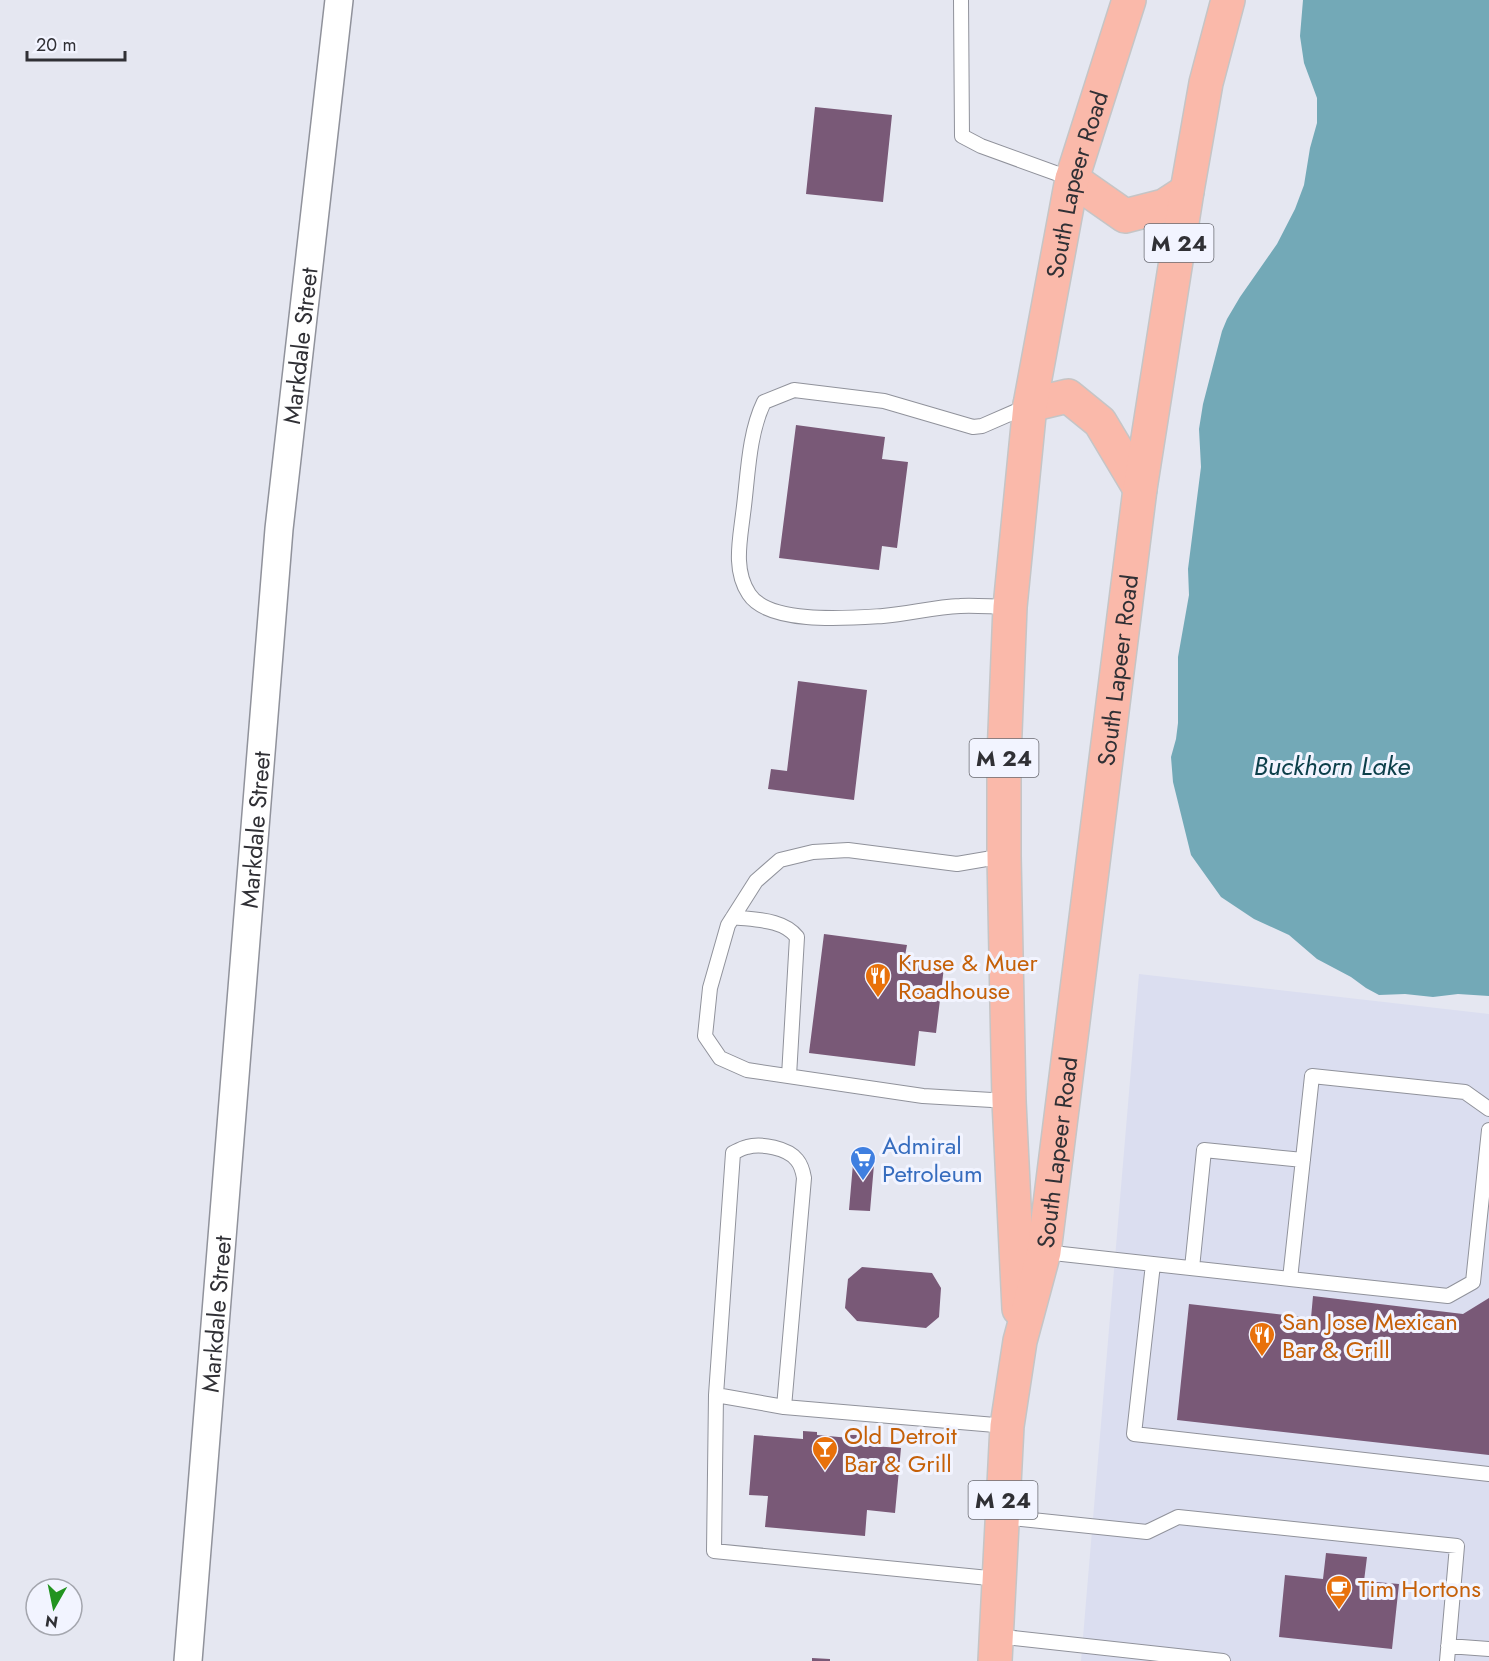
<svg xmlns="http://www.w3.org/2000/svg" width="1489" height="1661" font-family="Jost,sans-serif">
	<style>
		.built { fill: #dbdef0 }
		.water { fill: #73a9b7 }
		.building { fill: #795977 }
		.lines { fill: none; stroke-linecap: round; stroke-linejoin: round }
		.lane-casing { stroke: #90929b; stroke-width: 16 }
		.street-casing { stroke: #90929b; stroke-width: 30 }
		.primary-casing { stroke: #c5c5c6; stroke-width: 36 }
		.lane { stroke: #fff; stroke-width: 14 }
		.street { stroke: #fff; stroke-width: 27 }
		.primary { stroke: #fab9aa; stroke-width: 33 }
		.labels { text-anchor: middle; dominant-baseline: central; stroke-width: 6; stroke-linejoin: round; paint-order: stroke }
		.shield { fill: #f2f4ff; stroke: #6a6b72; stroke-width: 1.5 }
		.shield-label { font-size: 22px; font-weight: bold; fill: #303035 }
		.street-label { font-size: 24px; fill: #303035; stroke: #f2f4ff }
		.food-label { font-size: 24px; fill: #c56008; stroke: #f2f4ff; text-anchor: start }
		.shop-label { font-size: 24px; fill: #366cbe; stroke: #f2f4ff; text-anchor: start }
		.water-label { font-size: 26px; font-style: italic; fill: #0c3f4a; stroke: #f2f4ff }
	</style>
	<rect width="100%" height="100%" fill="#e5e7f1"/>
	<!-- built -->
	<path class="built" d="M1139 974 1489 1014V1661H1081Z"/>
	<!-- water -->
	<path class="water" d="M1303 0H1489V996L1458 994 1433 997 1405 994 1379 995 1366 988 1351 977 1317 959 1289 935 1254 919 1221 897 1191 855 1173 782 1171 757 1176 739 1178 723V657L1189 595 1188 569 1201 467 1199 429 1203 404 1222 331 1227 319 1240 297 1277 244 1295 209 1304 185 1310 148 1317 123V98L1304 63 1300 36Z"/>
	<!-- building -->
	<path class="building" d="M815 107 892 115 883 202 806 194Z
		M796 425 885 437 882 459 908 462 897 548 882 546 879 570 779 558Z
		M798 681 867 690 854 800 768 789 771 769 787 771Z
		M824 934 907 945 904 961 944 967 936 1033 919 1031 915 1066 809 1053Z
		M854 1152 875 1153 870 1211 849 1210Z
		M862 1267 932 1273 941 1288 939 1317 926 1328 857 1321 845 1308 848 1279Z
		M1313 1296 1463 1314 1489 1298V1455L1177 1420 1189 1304 1311 1318Z
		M803 1431 817 1432V1435L850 1438V1435H858L857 1445 901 1448 895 1513 867 1510 865 1536 765 1527 768 1496 749 1495 754 1435 803 1439Z
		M1326 1553 1367 1557 1364 1581 1399 1584 1392 1649 1279 1637 1285 1575 1323 1579Z
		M812 1658 830 1659V1661H812Z"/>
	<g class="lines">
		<defs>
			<path id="lane" d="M961 0 962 136 981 146 1072 179
				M1010 607C993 607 976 605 960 606 934 607 909 614 883 616 850 618 769 625 749 594 733 570 740 540 743 514 748 478 748 435 764 402L794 390 884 401 973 427 982 426 1028 406
				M1004 856 957 864 848 850 813 852 780 860 756 881 728 925 710 988 705 1036 720 1058 747 1070 923 1096 1009 1101
				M733 917C755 920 783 919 797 937L789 1076
				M1044 1252 1290 1279 1312 1076 1465 1092 1489 1109
				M1153 1264 1134 1434 1489 1474
				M1192 1268 1204 1150 1303 1160
				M1290 1279 1448 1296 1473 1282 1489 1130
				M716 1395 784 1407 1007 1426
				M784 1407 804 1178C803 1172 802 1166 797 1160 788 1148 761 1143 747 1147 742 1148 737 1151 733 1153L716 1395 714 1551 999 1579
				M1003 1517 1147 1532 1178 1517 1457 1546 1447 1661
				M996 1636 1223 1661
				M1448 1646 1489 1649"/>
			<g id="street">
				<path id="s1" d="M188 1661 279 529 339 0"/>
			</g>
			<g id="primary">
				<path d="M1072 179 1125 216 1164 206 1187 191"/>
				<path d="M1030 405 1068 396 1100 422 1140 489"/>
				<path id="s2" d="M1019 1309 1009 1101 1004 856V757L1010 607 1030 405 1072 179 1129 0"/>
				<path id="s3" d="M995 1661 1007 1426 1020 1341 1044 1252 1140 489 1187 191 1206 83 1228 0"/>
			</g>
		</defs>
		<!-- lane casing -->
		<use href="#lane" class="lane-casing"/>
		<!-- street casing -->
		<use href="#street" class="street-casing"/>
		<!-- primary casing -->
		<use href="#primary" class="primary-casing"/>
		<!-- lane -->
		<use href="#lane" class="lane"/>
		<!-- street -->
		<use href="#street" class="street"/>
		<!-- primary -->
		<use href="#primary" class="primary"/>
	</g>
	<!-- icons -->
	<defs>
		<symbol id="restaurant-pin" viewBox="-11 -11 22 30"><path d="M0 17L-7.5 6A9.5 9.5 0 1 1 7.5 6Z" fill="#e8710a" stroke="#f2f4ff"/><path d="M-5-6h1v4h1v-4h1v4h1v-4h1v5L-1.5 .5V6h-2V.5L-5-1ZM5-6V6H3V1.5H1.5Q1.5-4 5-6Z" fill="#fff"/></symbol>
		<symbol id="supermarket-pin" viewBox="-11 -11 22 30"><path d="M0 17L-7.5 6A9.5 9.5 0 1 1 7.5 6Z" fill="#3f7fe0" stroke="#f2f4ff"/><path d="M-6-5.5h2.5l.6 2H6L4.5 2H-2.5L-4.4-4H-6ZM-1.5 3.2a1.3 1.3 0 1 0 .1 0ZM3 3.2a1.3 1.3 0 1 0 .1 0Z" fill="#fff"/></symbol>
		<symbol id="bar-pin" viewBox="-11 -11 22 30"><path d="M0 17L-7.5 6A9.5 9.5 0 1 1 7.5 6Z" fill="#e8710a" stroke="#f2f4ff"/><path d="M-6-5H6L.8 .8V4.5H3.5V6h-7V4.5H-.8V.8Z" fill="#fff"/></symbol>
		<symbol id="cafe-pin" viewBox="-11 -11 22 30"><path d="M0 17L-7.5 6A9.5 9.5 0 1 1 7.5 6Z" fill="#e8710a" stroke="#f2f4ff"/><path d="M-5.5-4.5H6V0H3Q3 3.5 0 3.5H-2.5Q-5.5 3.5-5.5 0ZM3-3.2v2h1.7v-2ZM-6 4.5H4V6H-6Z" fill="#fff"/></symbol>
	</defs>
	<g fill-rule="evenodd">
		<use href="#restaurant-pin" x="863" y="961" width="30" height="40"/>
		<use href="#supermarket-pin" x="848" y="1144" width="30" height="40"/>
		<use href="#restaurant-pin" x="1247" y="1320" width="30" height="40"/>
		<use href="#bar-pin" x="810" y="1434" width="30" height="40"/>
		<use href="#cafe-pin" x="1324" y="1573" width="30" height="40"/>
	</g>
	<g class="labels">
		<!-- shield labels -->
		<g class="shield">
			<rect x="1144.5" y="224" width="69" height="38" rx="4.5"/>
			<rect x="969.5" y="739" width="69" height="38" rx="4.5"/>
			<rect x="968.5" y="1481" width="69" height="38" rx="4.5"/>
		</g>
		<g class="shield-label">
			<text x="1179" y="243">M 24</text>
			<text x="1004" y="758">M 24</text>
			<text x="1003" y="1500">M 24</text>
		</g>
		<!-- street labels -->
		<g class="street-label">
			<text stroke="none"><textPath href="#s2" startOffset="1131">South Lapeer Road</textPath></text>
			<text stroke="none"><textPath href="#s1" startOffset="1320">Markdale Street</textPath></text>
			<text stroke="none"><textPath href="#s3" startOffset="1000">South Lapeer Road</textPath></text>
			<text stroke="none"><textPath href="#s1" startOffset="834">Markdale Street</textPath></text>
			<text stroke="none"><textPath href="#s3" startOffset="514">South Lapeer Road</textPath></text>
			<text stroke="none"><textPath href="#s1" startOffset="348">Markdale Street</textPath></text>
		</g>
		<!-- food labels -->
		<g class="food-label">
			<text x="898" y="962">Kruse &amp; Muer<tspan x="898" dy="28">Roadhouse</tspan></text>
			<text x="1282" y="1321">San Jose Mexican<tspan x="1282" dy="28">Bar &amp; Grill</tspan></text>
			<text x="844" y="1435">Old Detroit<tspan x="844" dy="28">Bar &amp; Grill</tspan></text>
			<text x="1358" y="1588">Tim Hortons</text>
		</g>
		<!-- shop labels -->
		<g class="shop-label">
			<text x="882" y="1145">Admiral<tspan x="882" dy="28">Petroleum</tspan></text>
		</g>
		<!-- water labels -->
		<g class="water-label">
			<text x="1332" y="766">Buckhorn Lake</text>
		</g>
	</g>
	<!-- north arrow -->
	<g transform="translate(54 1607) rotate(189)"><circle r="28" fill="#f2f4ff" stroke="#a4a6ae" stroke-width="1.5"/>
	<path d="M0-4.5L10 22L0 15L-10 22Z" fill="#21931f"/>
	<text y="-9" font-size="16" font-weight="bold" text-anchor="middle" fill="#303035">N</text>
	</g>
	<!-- scale -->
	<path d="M27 51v9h98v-9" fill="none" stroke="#303035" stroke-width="3"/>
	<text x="36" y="51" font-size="18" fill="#303035" stroke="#f2f4ff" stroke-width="4.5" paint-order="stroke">20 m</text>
</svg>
